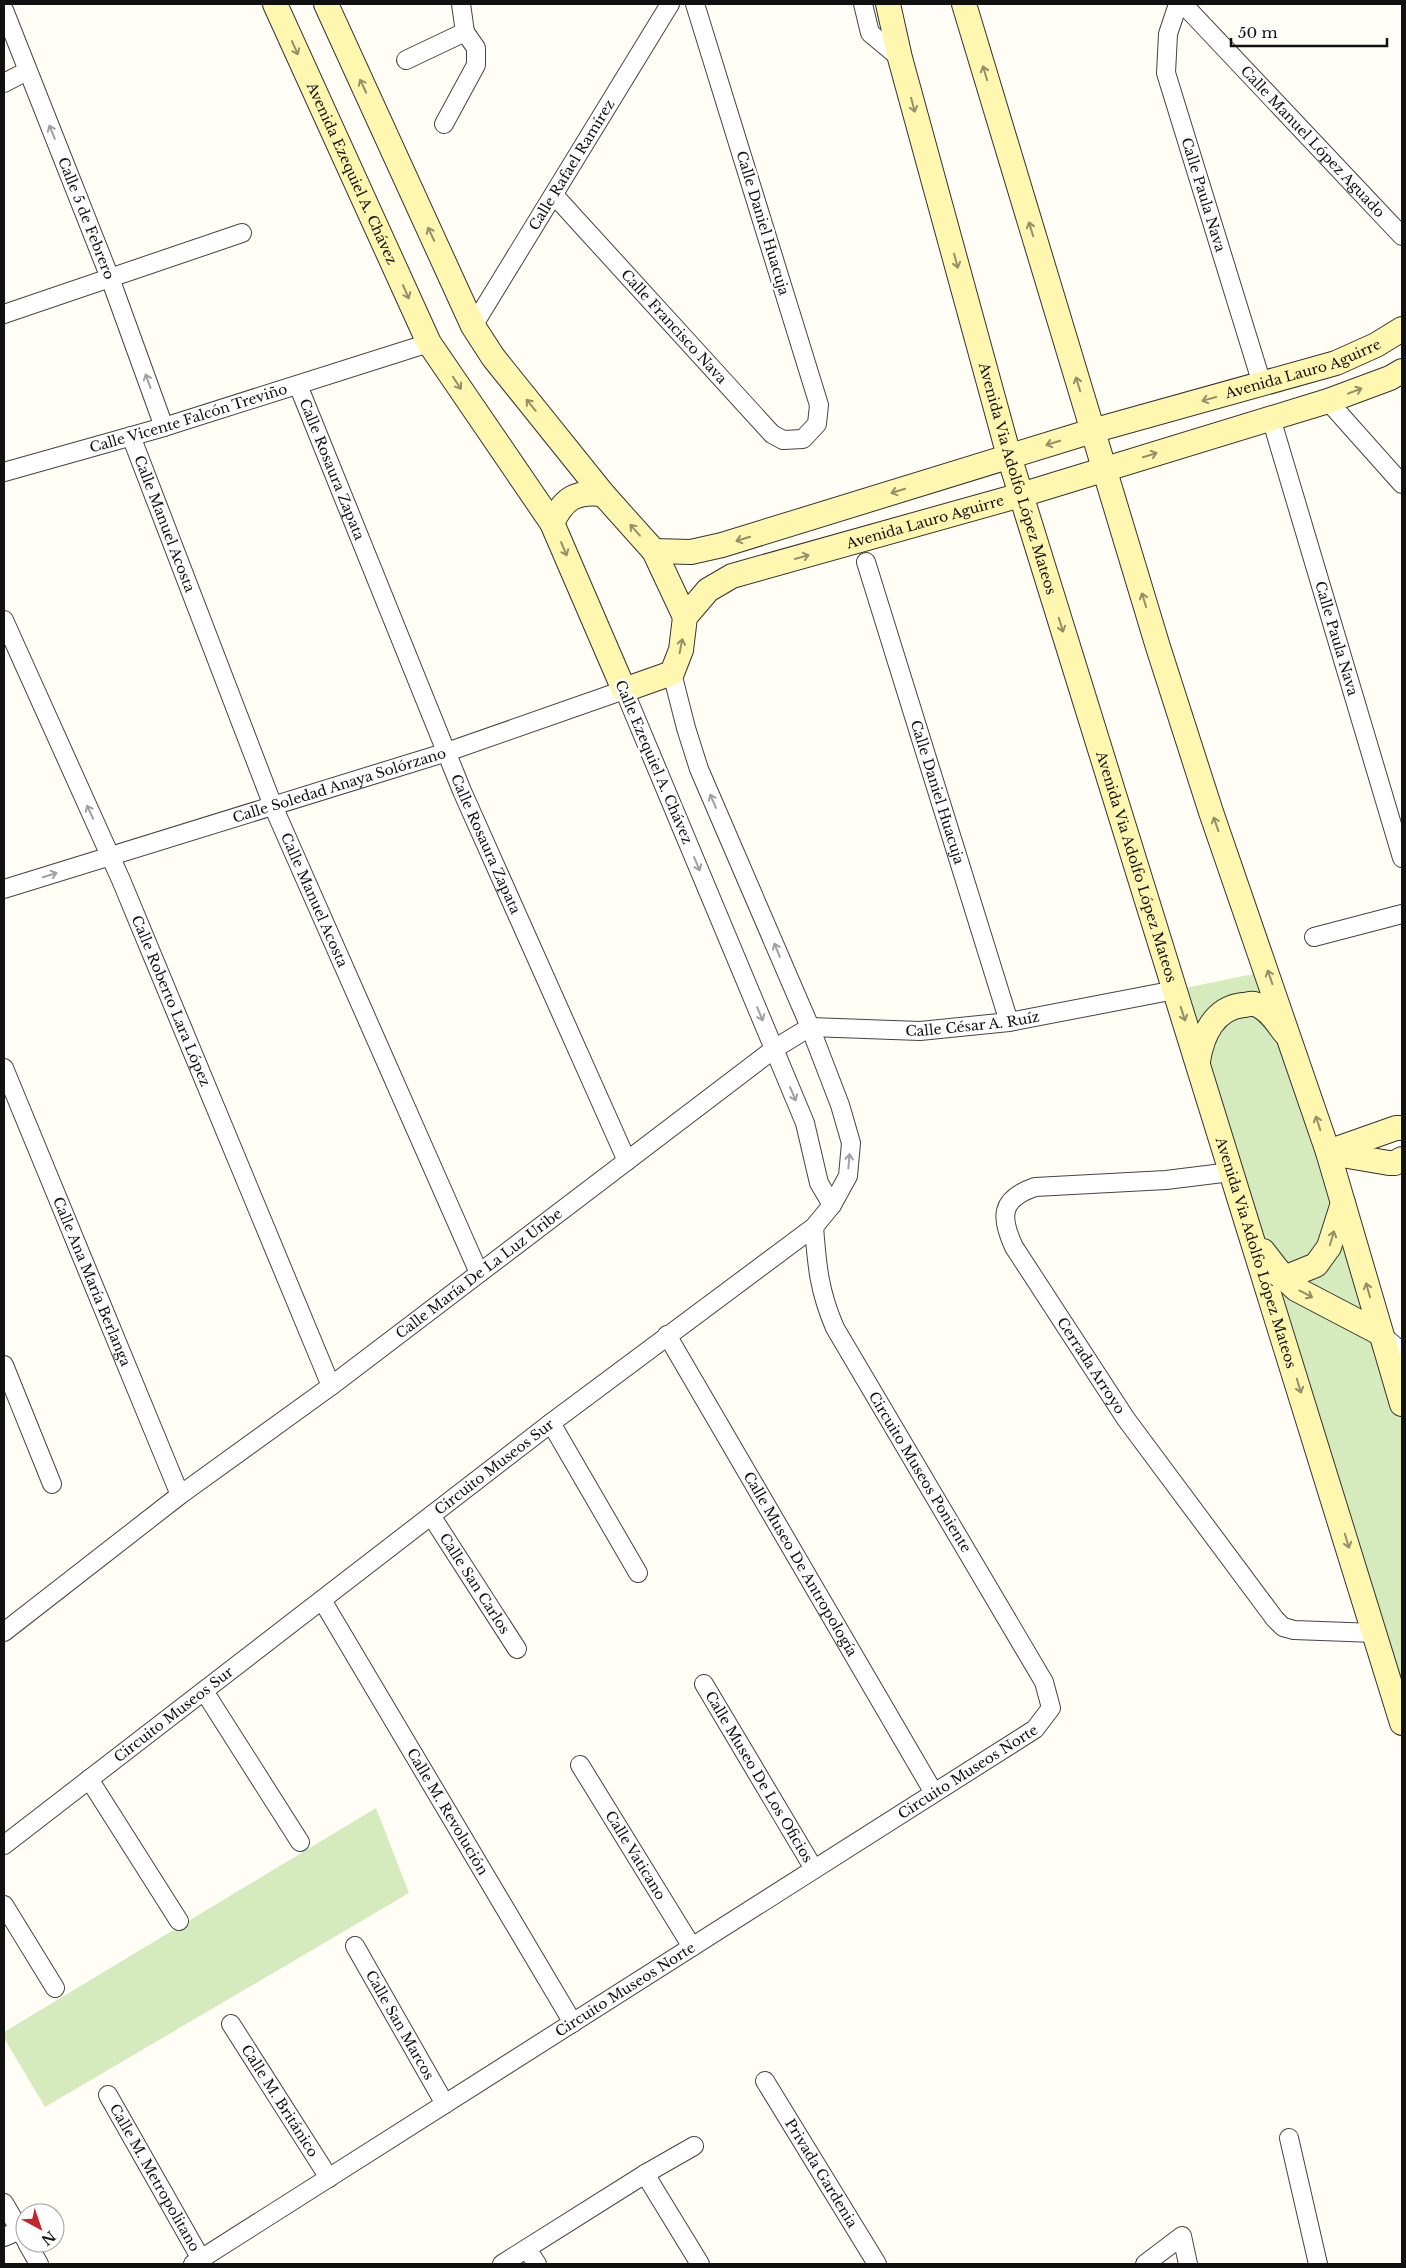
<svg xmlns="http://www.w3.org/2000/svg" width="1406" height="2268" font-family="'Libre Baskerville',serif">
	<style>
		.park { fill: #d5ebbd }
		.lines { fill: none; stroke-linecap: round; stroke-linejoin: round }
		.street-casing { stroke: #444; stroke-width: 20 }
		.secondary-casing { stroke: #333; stroke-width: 26 }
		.street { stroke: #fff; stroke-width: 18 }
		.secondary { stroke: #fff6b0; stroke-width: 24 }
		.oneway { stroke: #948f68 }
		.oneway2 { stroke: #a0a0a0 }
		.labels { text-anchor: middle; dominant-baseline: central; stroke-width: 5; stroke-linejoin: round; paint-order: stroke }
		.street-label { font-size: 14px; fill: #111; stroke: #fff }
	</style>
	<rect width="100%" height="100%" fill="#fffdf5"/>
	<!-- park -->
	<path class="park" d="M1268 971 1402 1404V1723L1175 990Z
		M376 1808 409 1893 45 2107 4 2038V2032Z"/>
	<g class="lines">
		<defs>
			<g id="street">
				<path d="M863 4 870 33 900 58"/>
				<path id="s1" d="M1178 4 1168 34 1166 73 1262 384"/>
				<path id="s2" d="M1183 4 1402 236"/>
				<path id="s3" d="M4 10 110 278 164 427"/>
				<path d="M406 60 465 32"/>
				<path d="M4 83 27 71"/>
				<path d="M444 124 476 65V48L465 32 461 4"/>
				<path id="s4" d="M554 195 772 434 783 440 803 439 817 424 819 405 695 4"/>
				<path d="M4 314 242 233"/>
				<path id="s5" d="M473 326 670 4"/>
				<path id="s6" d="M298 385 462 791 627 1161"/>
				<path d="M1328 401 1402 484"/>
				<path id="s7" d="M1271 418 1402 858"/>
				<path id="s8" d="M131 436 273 806 479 1273"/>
				<path id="s9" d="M4 472 164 427 429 343"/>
				<path id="s10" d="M866 562 1009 1022"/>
				<path id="s11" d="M4 620 121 880 331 1386"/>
				<path id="s12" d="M4 889 447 752 624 690 805 1123 819 1183 832 1205"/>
				<path d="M1314 937 1402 914"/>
				<path id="s13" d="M4 1068 180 1495"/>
				<path id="s14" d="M1231 1172 1166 1180 1035 1187C1000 1199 1000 1217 1014 1247L1126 1419 1275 1619 1283 1627 1294 1630 1375 1633"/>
				<path d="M1381 1334 1402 1352"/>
				<path id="s15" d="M667 1335 934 1793"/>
				<path d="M4 1365 52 1484"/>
				<path d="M551 1423 638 1573"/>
				<path id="s16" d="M432 1517 517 1649"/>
				<path id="s17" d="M322 1600 573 2023"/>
				<path id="s18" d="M4 1632 180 1495 331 1386 774 1049 810 1027 920 1031 1009 1022 1175 990"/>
				<path id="s19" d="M704 1684 814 1869"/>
				<path d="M204 1691 300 1842"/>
				<path id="s20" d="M580 1765 692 1947"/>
				<path d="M89 1779 179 1921"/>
				<path id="s21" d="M4 1845 551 1423 814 1227 832 1205 848 1176 851 1143 840 1105 810 1027 699 769 686 728 672 673"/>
				<path d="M4 1905 55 1988"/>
				<path id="s22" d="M355 1946 445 2104"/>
				<path id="s23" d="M231 2024 329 2178"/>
				<path id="s24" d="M765 2081 877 2264"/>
				<path id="s25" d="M108 2095 201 2259"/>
				<path d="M1289 2138 1318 2264"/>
				<path d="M645 2174 700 2264"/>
				<path d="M4 2203 25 2239"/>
				<path d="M4 2237 20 2230"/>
				<path d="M27 2243 39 2264"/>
				<path d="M527 2249 537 2264"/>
				<path id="s26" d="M193 2264 1035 1729 1051 1708 1044 1682 835 1328C819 1291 817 1266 814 1227"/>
				<path d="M502 2264 645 2174 694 2146"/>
				<path d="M1145 2264 1182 2236 1188 2264"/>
			</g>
			<g id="secondary">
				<path id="s27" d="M275 4 429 343 552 523 624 690 672 673 681 650 685 617 708 590 732 576 1021 495 1328 401 1390 378 1402 371"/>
				<path d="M326 4 473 326 493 357 603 494 654 551 685 617"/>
				<path id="s28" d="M888 4 900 58 1009 456 1402 1723"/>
				<path d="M964 4 1158 647 1211 812 1328 1152 1402 1404"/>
				<path d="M552 523C564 498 576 491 603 494"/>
				<path id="s29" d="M654 551 691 552 722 545 1092 431 1336 363 1376 345 1402 329"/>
				<path d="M1198 1061C1202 1036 1214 1008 1243 1005 1246 1005 1251 1003 1254 1004 1268 1007 1277 1023 1285 1033"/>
				<path d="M1328 1152 1396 1128H1402"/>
				<path d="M1330 1153 1389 1163H1395L1402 1159"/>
				<path d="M1263 1251 1284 1278 1296 1289 1380 1333"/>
				<path d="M1284 1278 1316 1265 1329 1247 1343 1203"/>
			</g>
		</defs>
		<!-- street casing -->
		<use href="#street" class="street-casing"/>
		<!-- secondary casing -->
		<use href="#secondary" class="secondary-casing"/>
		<!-- street -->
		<use href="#street" class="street"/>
		<!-- secondary -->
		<use href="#secondary" class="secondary"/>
	</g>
	<!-- one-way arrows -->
	<defs><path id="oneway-shaft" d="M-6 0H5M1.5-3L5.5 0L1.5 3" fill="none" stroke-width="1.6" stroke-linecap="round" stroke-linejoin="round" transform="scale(1.25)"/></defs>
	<g class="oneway">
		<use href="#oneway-shaft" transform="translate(295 48) rotate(66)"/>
		<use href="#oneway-shaft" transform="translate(985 73) rotate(-107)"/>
		<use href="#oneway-shaft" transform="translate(363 86) rotate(-115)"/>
		<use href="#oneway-shaft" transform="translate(913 105) rotate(75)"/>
		<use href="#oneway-shaft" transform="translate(1031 229) rotate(-107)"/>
		<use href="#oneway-shaft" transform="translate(431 234) rotate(-115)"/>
		<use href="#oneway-shaft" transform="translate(956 261) rotate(75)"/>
		<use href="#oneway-shaft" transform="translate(406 292) rotate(66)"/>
		<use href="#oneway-shaft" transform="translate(457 383) rotate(56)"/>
		<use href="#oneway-shaft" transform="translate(1078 384) rotate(-107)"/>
		<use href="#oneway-shaft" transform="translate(1355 391) rotate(-21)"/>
		<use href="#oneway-shaft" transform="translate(1209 399) rotate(165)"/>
		<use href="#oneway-shaft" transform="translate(531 405) rotate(-129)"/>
		<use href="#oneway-shaft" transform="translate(1053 443) rotate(163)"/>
		<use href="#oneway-shaft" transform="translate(1150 455) rotate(-17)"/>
		<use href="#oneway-shaft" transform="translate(898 491) rotate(163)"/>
		<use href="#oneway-shaft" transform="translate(635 530) rotate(-131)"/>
		<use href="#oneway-shaft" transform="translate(743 539) rotate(163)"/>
		<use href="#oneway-shaft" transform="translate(564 549) rotate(67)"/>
		<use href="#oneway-shaft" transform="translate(802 557) rotate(-16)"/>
		<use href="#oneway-shaft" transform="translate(1144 600) rotate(-107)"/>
		<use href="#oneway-shaft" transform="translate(1061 625) rotate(73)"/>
		<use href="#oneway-shaft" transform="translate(681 646) rotate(-79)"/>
		<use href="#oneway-shaft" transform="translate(1216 824) rotate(-109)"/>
		<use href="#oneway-shaft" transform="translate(1270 977) rotate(-109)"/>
		<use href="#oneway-shaft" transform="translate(1183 1014) rotate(72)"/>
		<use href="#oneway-shaft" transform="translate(1318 1123) rotate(-108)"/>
		<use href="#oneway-shaft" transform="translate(1332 1238) rotate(-73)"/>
		<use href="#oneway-shaft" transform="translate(1368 1290) rotate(-106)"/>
		<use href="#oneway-shaft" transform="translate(1306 1294) rotate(28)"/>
		<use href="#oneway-shaft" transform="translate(1299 1386) rotate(73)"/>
		<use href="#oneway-shaft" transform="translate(1347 1541) rotate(73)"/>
	</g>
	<g class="oneway2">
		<use href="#oneway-shaft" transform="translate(52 132) rotate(-112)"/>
		<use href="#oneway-shaft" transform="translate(148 381) rotate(-110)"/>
		<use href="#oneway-shaft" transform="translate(713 801) rotate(-113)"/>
		<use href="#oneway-shaft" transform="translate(90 812) rotate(-115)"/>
		<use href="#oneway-shaft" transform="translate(697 864) rotate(67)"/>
		<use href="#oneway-shaft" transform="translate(50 875) rotate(-17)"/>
		<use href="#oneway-shaft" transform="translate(777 950) rotate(-113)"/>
		<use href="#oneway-shaft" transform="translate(760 1014) rotate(67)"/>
		<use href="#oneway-shaft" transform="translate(793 1094) rotate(67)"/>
		<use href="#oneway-shaft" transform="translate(849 1161) rotate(-85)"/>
	</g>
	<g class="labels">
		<!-- street labels -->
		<g class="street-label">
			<text stroke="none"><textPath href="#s2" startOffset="189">Calle Manuel López Aguado</textPath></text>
			<text stroke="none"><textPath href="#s5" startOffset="189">Calle Rafael Ramírez</textPath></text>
			<text stroke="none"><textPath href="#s27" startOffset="186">Avenida Ezequiel A. Chávez</textPath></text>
			<text stroke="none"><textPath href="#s1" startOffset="198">Calle Paula Nava</textPath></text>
			<text stroke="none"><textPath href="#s3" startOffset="224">Calle 5 de Febrero</textPath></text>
			<text transform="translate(763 223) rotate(73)">Calle Daniel Huacuja</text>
			<text stroke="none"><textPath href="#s4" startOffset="178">Calle Francisco Nava</textPath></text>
			<text stroke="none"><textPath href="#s29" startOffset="676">Avenida Lauro Aguirre</textPath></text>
			<text stroke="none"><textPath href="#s9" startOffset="192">Calle Vicente Falcón Treviño</textPath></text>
			<text stroke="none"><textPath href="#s6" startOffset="91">Calle Rosaura Zapata</textPath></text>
			<text stroke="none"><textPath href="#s28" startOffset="492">Avenida Via Adolfo López Mateos</textPath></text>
			<text stroke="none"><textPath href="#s27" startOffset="1145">Avenida Lauro Aguirre</textPath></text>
			<text stroke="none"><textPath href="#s8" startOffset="94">Calle Manuel Acosta</textPath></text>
			<text stroke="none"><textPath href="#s7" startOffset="230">Calle Paula Nava</textPath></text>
			<text transform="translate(654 762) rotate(67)">Calle Ezequiel A. Chávez</text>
			<text stroke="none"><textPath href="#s12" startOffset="351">Calle Soledad Anaya Solórzano</textPath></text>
			<text stroke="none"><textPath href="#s10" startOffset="241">Calle Daniel Huacuja</textPath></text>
			<text stroke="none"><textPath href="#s6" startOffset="496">Calle Rosaura Zapata</textPath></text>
			<text stroke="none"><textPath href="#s28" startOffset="898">Avenida Via Adolfo López Mateos</textPath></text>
			<text stroke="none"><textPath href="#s8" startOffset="499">Calle Manuel Acosta</textPath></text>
			<text stroke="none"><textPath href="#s11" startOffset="416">Calle Roberto Lara López</textPath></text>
			<text stroke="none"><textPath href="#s18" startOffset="1171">Calle César A. Ruíz</textPath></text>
			<text stroke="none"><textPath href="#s28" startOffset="1302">Avenida Via Adolfo López Mateos</textPath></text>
			<text stroke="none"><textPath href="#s18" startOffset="595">Calle María De La Luz Uribe</textPath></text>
			<text stroke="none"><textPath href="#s13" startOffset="231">Calle Ana María Berlanga</textPath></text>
			<text stroke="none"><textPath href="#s14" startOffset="415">Cerrada Arroyo</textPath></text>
			<text stroke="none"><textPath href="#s21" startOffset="619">Circuito Museos Sur</textPath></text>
			<text transform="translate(920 1472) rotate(59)">Circuito Museos Poniente</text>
			<text stroke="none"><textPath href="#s15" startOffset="265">Calle Museo De Antropología</textPath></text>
			<text stroke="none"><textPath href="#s16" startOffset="79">Calle San Carlos</textPath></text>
			<text stroke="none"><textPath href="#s21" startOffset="214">Circuito Museos Sur</textPath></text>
			<text stroke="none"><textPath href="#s26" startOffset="918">Circuito Museos Norte</textPath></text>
			<text stroke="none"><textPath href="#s19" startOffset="108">Calle Museo De Los Oficios</textPath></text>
			<text stroke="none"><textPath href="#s17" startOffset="246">Calle M. Revolución</textPath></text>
			<text stroke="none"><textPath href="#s20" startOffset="106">Calle Vaticano</textPath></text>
			<text stroke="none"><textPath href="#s26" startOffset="512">Circuito Museos Norte</textPath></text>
			<text stroke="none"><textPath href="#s22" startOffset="91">Calle San Marcos</textPath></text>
			<text stroke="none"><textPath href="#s23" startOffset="91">Calle M. Británico</textPath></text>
			<text stroke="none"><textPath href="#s24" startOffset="108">Privada Gardenia</textPath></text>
			<text stroke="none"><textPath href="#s25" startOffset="95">Calle M. Metropolitano</textPath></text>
		</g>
	</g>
	<!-- border -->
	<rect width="1406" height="2268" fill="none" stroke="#111111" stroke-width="10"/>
	<!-- north arrow -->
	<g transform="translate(40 2228) rotate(140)"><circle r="24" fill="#ffffff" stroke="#a0a0a0"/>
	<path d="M0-4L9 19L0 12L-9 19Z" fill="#c4262e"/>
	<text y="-8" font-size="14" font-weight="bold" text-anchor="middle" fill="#111111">N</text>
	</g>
	<!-- scale -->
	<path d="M1231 38v8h156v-8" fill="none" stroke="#111111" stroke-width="2.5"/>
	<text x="1238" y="38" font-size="15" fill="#111111" stroke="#ffffff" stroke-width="4" paint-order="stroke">50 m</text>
</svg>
